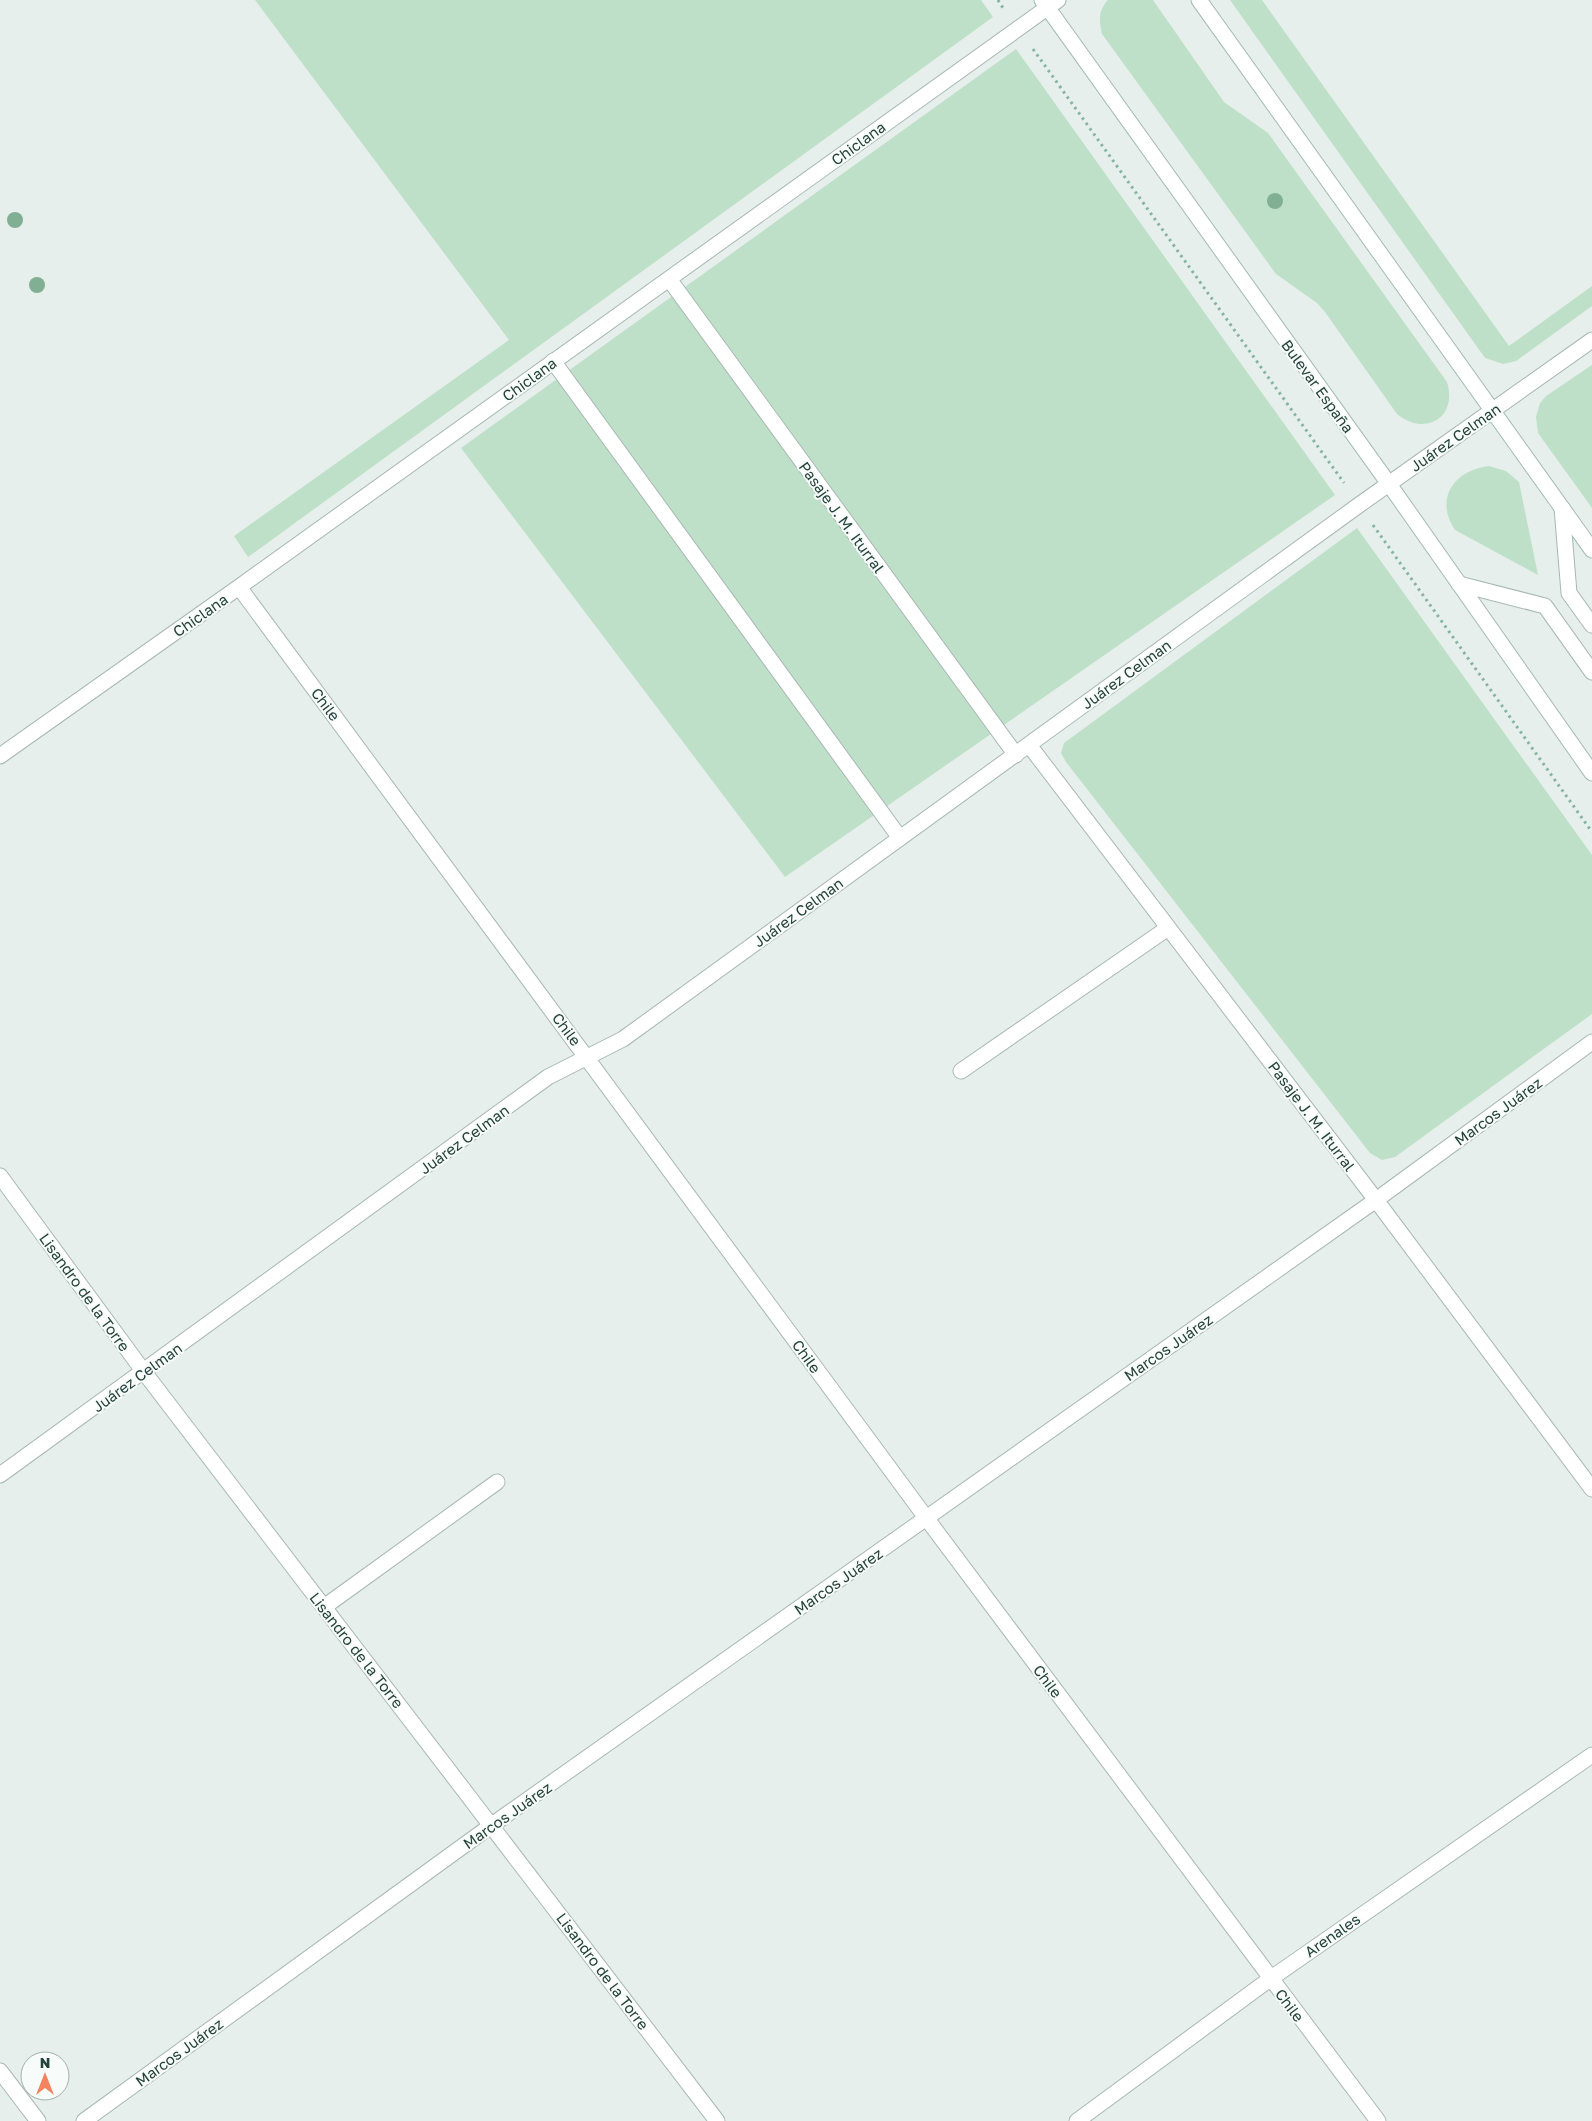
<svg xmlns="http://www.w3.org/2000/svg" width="1592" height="2121" font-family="'Golos Text',sans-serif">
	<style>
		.green { fill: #bfe0c8 }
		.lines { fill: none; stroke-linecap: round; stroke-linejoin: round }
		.lane-casing { stroke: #a8b8b2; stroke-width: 17 }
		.street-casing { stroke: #a8b8b2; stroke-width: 17 }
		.secondary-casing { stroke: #a4bbb3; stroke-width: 17 }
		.path { stroke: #86b3a5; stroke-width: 3; stroke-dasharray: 2.5 4; stroke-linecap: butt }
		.lane { stroke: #fff; stroke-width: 15 }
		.street { stroke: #fff; stroke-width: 15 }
		.secondary { stroke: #fff; stroke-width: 15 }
		.tree { fill: #80af93 }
		.labels { text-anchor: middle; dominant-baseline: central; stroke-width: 4; stroke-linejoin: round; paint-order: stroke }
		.street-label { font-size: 15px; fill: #24423a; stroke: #f7fbf9 }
	</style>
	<rect width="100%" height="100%" fill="#e6efeb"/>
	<!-- green -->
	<path class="green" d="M255 0H981L993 17 248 557 234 536 509 340Z
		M1108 0H1153L1224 102 1268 133 1447 382C1458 418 1425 437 1397 414L1325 312 1317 303 1276 274 1102 34C1099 22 1098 10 1108 0Z
		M1230 0H1262L1509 346 1592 286V306L1516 361 1503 364 1485 358Z
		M1016 49 1335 495 785 877 461 448Z
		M1592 365V508L1538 433 1536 417 1540 403 1546 396Z
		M1489 466 1506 471 1519 482 1538 575 1455 530C1434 499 1454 470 1489 466Z
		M1357 528 1592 855V1014L1395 1157 1382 1160 1370 1153 1066 762 1061 753 1064 743Z"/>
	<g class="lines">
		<defs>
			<path id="lane" d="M553 361 900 838
				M1562 508 1569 593 1592 625
				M1459 584 1545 606 1592 672
				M961 1071 1168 928
				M324 1607 497 1482"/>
			<path id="street" d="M669 279 1016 755
				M239 587 927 1519 1378 2121
				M1029 745 1376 1200 1592 1489
				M0 756 239 587 1058 0
				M0 1176 144 1372 717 2121
				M0 1475 548 1077 623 1039 1359 505 1592 340
				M0 2071 38 2121
				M84 2121 492 1825 1376 1200 1592 1042
				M1077 2121 1270 1979 1592 1755"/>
			<path id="secondary" d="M1042 0 1389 484 1592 773
				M1199 0 1592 550"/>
		</defs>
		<!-- lane casing -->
		<use href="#lane" class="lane-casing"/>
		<!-- street casing -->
		<use href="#street" class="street-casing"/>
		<!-- secondary casing -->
		<use href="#secondary" class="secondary-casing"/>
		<!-- path -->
		<path class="path" d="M998 0 1003 8
			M1033 49 1344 483
			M1373 525 1592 832"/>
		<!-- lane -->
		<use href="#lane" class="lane"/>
		<!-- street -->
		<use href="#street" class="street"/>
		<!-- secondary -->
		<use href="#secondary" class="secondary"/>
	</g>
	<!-- trees -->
	<g class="tree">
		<circle cx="1275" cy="201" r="8"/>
		<circle cx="15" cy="220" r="8"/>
		<circle cx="37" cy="285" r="8"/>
	</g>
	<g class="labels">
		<!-- street labels -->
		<g class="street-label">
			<text transform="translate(858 143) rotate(-36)">Chiclana</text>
			<text transform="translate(529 379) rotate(-36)">Chiclana</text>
			<text transform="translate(1318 386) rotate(54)">Bulevar España</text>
			<text transform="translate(1455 437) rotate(-35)">Juárez Celman</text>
			<text transform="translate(842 517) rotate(54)">Pasaje J. M. Iturral</text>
			<text transform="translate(200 615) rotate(-35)">Chiclana</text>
			<text transform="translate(1126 674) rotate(-36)">Juárez Celman</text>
			<text transform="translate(326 704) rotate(53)">Chile</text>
			<text transform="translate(798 912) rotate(-36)">Juárez Celman</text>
			<text transform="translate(567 1029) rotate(53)">Chile</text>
			<text transform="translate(1498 1111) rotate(-36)">Marcos Juárez</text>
			<text transform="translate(1312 1116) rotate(53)">Pasaje J. M. Iturral</text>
			<text transform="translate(464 1139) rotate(-36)">Juárez Celman</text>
			<text transform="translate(85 1292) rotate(54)">Lisandro de la Torre</text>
			<text transform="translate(1168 1347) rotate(-35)">Marcos Juárez</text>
			<text transform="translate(807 1356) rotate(54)">Chile</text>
			<text transform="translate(137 1377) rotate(-36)">Juárez Celman</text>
			<text transform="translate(838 1581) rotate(-35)">Marcos Juárez</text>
			<text transform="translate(357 1650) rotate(52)">Lisandro de la Torre</text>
			<text transform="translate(1048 1681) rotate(53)">Chile</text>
			<text transform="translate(507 1815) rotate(-35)">Marcos Juárez</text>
			<text transform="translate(1332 1935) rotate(-35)">Arenales</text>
			<text transform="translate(603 1971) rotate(53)">Lisandro de la Torre</text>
			<text transform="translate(1290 2005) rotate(53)">Chile</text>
			<text transform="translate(179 2052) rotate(-36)">Marcos Juárez</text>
		</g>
	</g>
	<!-- north arrow -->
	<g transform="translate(45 2076)"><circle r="24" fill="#f7fbf9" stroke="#a3b1ad"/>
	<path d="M0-4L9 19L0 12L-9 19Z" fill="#f4845f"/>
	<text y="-8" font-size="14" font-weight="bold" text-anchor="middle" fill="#24423a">N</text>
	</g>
</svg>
